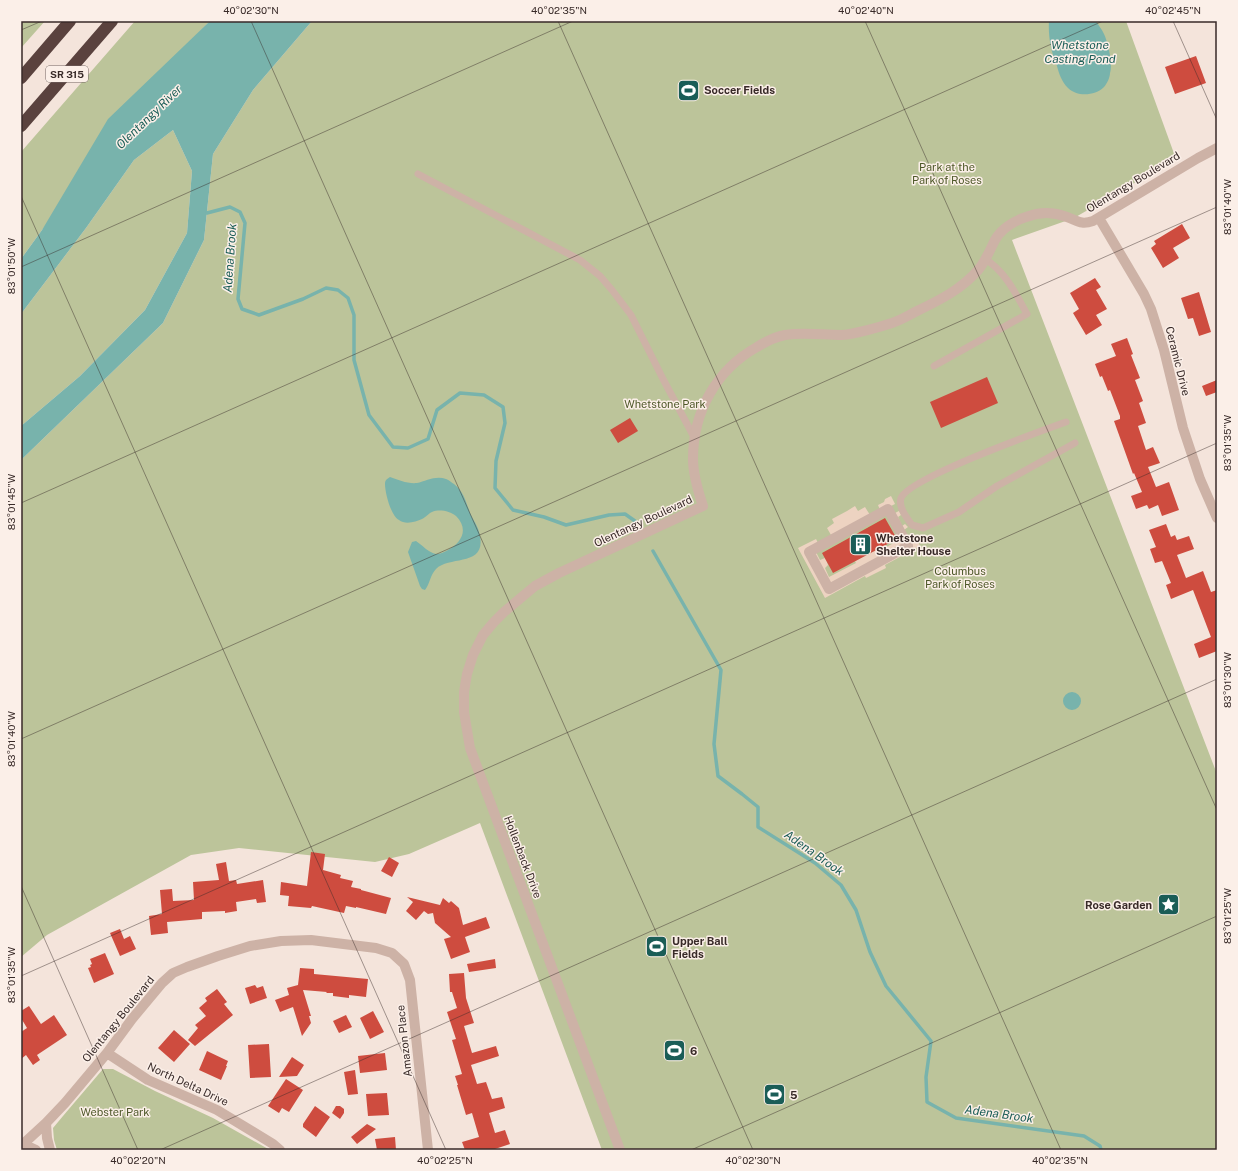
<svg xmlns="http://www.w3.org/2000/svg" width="1238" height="1171" font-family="'Public Sans',sans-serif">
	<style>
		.green { fill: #bcc49a }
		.plaza { fill: #edd3c1; fill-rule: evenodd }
		.water { fill: #78b3ac }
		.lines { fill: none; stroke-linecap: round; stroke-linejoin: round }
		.stream { stroke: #78b3ac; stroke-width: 3.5 }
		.building { fill: #ce4c3f }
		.service { stroke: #cdb2a6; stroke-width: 7 }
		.pedestrian { stroke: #cdb2a6; stroke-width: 10 }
		.minor { stroke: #cdb2a6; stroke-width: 10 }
		.motorway { stroke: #5a423e; stroke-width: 12 }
		.ticks { fill: none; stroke: #382a28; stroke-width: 1; stroke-opacity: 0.45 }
		.labels { text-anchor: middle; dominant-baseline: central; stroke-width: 3; stroke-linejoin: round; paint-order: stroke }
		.shield { fill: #fbefe8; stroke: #726562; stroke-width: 1 }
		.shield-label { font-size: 10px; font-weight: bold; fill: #382a28 }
		.poi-label { font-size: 11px; font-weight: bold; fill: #382a28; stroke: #fbefe8; text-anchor: start }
		.park-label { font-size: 11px; fill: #4e5829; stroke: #fbefe8 }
		.street-label { font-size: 11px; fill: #382a28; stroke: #fbefe8 }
		.water-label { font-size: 12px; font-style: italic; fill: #1a5d57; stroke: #fbefe8 }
		.neatline { fill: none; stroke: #382a28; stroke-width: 1.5 }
		.ticks-label { font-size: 10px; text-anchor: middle; fill: #382a28 }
	</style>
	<rect width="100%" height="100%" fill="#f4e4db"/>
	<!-- green -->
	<path class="green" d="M21 21H45L21 48Z
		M135 21H210L187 45 42 230 21 259V152Z
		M312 21H1126L1176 159 1074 218 1012 240 1217 774V1150H602L480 823 409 854 375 862 239 848 191 855 47 935 21 957V460L163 323 204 240 213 154 253 90Z
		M173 130 192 171 187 233 145 310 80 376 21 426V314L86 228 134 160Z
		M103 1069H113L155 1091 213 1118 270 1150H57L54 1140 53 1128 63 1116Z"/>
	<!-- plaza -->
	<path class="plaza" d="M891 496 895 504 891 506 895 513 899 511 901 515 898 517 902 526 905 524 908 527 904 530 910 539 919 535 922 540 918 542 920 546 885 565 886 568 866 578 865 576 825 598 798 548 816 539 818 543 831 535 827 528 834 523 832 519 847 511 855 506 858 511 865 507 870 515 880 510 878 505 884 502 885 499ZM887 513 901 539 879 551 878 549 855 561 856 563 829 577 825 568 828 565 827 562 825 558 820 560 816 552Z"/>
	<!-- water -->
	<path class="water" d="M210 21H312L253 90 213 154 204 240 163 323 21 460V426L80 376 145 310 187 233 192 171 173 130 134 160 86 228 21 314V259L42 230 108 119Z
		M1049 21H1096C1098 25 1102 29 1104 34 1108 42 1113 64 1110 73 1110 77 1107 84 1104 87 1095 96 1077 97 1068 88 1062 82 1059 74 1057 66 1051 52 1048 36 1049 21Z
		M390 477C398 480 408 484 417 483 426 481 436 475 446 479 449 480 452 483 454 484 463 491 465 499 469 510 471 517 477 524 479 532 489 568 450 555 436 569 430 575 430 584 425 590L422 589 420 586 408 552 412 542 416 541C422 545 429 553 436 554 441 554 444 552 448 550 462 542 469 529 456 516 450 511 439 509 432 512 429 513 426 517 422 519 416 522 405 525 399 520 391 516 385 493 385 484 385 480 387 479 390 477Z
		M1063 701a9 9 0 1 1 18 0a9 9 0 1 1-18 0Z"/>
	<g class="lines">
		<!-- stream -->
		<path class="stream" d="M207 213 230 207 240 212 245 223 238 299 242 309 259 315 303 299 326 288 338 290 348 298 354 315V360L369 415 393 447 408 448 428 439 437 410 460 393 484 395 503 407 505 423 496 461 495 488 513 510 544 517 566 525 609 515 625 514 635 521
			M653 551 721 670 714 744 718 776 742 794 758 807V827L815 863 841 885 856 910 870 952 886 986 931 1041 926 1077 927 1102 956 1118 1084 1136 1100 1146 1101 1150"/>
	</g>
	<!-- building -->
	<path class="building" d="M1196 56 1206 83 1175 94 1165 67Z
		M1182 224 1190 238 1173 248 1179 258 1163 268 1151 248 1156 244 1154 241Z
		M1095 278 1101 287 1096 290 1107 309 1096 315 1102 325 1086 335 1073 313 1079 309 1070 293Z
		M1199 292 1211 332 1199 336 1193 318 1188 319 1181 298Z
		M1127 338 1133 354 1131 355 1140 378 1135 380 1143 401 1139 403 1146 423 1138 426 1146 450 1153 447 1160 463 1148 467 1156 487 1169 482 1179 510 1162 516 1158 505 1149 509 1147 505 1136 509 1131 496 1142 492 1134 473 1133 474 1114 421 1120 419V416L1110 390 1108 391 1102 376 1100 377 1095 364 1116 356 1111 344Z
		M987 377 998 403 941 428 930 402Z
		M1217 380V392L1206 396 1202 386Z
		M630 418 638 431 618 443 610 430Z
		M885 518 897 539 833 573 822 553Z
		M1166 524 1171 537 1175 535 1177 540 1189 536 1194 549 1177 555 1186 578 1203 571 1211 592 1217 590V651L1199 658 1194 644 1211 637 1193 590 1171 599 1166 585 1171 583 1162 561 1155 563 1150 549 1156 547 1149 530Z
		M311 852 325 854 323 870 341 875 340 878 353 881 351 887 361 889V890L391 898 386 914 356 907V908L346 906 344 913 312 906 311 908 288 906 289 896 280 895 281 882 307 886Z
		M389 857 399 863 392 877 381 871Z
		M226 862 229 881 236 880 237 884 263 880 266 902 257 903 256 899 236 902 237 911 225 913V911L202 912V919L167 922 168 933 151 935 149 916 162 914 160 890 172 889 173 901 194 900 193 882 219 880 216 864Z
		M407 897 440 905 443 898 449 903 451 901 459 908 463 925 486 917 490 928 465 937 470 952 451 959 444 939 451 937 435 923 433 913 428 914 424 911 416 920 406 911 413 902Z
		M120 929 124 939 130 936 136 949 120 956 110 933Z
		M105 953 114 974 94 983 88 968 91 967 90 965 92 964 90 959Z
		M495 959 496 968 469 972 467 964Z
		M300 968 314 969V974L368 979 366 997 349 995V998L333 996V993H326L327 992 303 990 311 1016H309L311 1023 302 1036 293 1007 280 1012 275 1000 289 995 287 988 298 985Z
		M464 973 466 998 474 1023 464 1026 472 1053 496 1046 499 1056 471 1065 477 1084 486 1082 492 1099 502 1097 505 1108 489 1113 495 1133 505 1130 510 1144 492 1150H465L462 1142 479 1137 472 1113 466 1115 457 1085H458L455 1076 462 1074 452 1040 456 1039 447 1012 457 1008 452 992H450L449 974Z
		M255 985 257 988 263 986 267 998 250 1004 245 988Z
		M217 989 227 1002 224 1004 233 1015 195 1046 188 1040 198 1028 195 1025 206 1016 199 1008 207 1001 205 998Z
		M29 1006 41 1024 54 1015 67 1035 37 1055 40 1060 33 1065 26 1055 21 1059V1032L27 1028 21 1018V1011Z
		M373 1011 384 1032 370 1039 360 1018Z
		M346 1015 352 1027 339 1033 333 1021Z
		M174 1030 190 1044 174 1062 158 1048Z
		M269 1044 271 1077 250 1078 248 1045Z
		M207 1051 228 1061 226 1066H227L221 1080 199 1070Z
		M385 1053 387 1070 360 1073 358 1056Z
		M292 1057 304 1065 297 1076 279 1077Z
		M355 1070 358 1094 348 1095 344 1072Z
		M286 1079 303 1090 289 1112 282 1108 279 1113 268 1106Z
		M387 1093 389 1115 368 1116 366 1094Z
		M315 1106 330 1117 316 1137 303 1127V1124Z
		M336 1106H340L344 1109V1113L340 1119 332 1113Z
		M367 1124 376 1129 357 1144 351 1137Z
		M395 1137 396 1150H377L375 1139Z"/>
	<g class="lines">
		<!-- service -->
		<path class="service" d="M418 174 580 260 600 276 612 290 631 315 663 379 694 437
			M934 366 1027 314C1016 294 1005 271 985 259
			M1066 422C1041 431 909 478 901 498 898 507 907 518 912 525L923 528 959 512 997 486 1075 443"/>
		<!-- pedestrian -->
		<path class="pedestrian" d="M888 509 908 546 829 589 809 552Z"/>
		<!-- minor -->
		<path class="minor" d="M1099 218 1144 294 1151 309 1164 350 1183 428 1200 479 1217 518
			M107 1053 148 1080 217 1110 273 1144 280 1150
			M46 1123 47 1138 50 1150
			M21 1143 36 1150
			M21 1146 46 1123 65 1103 107 1053 132 1019 162 983 173 973 187 967 218 956 250 946 281 941 311 940 376 948 392 953 404 964 410 980 428 1150
			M620 1150 470 748 464 712V692L467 674 473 655 483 635 494 622 504 612 535 586 559 573 703 506C698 491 693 475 693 459 693 412 716 370 757 347 765 342 775 337 785 335 804 332 823 335 842 335 855 334 880 327 892 323 901 320 909 315 917 311 940 300 962 289 979 269 986 260 990 250 995 240 1001 229 1014 221 1026 217 1039 212 1054 212 1067 217 1078 221 1081 225 1093 221L1198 158 1217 148"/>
		<!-- motorway -->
		<path class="motorway" d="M21 78 70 21
			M21 126 112 21"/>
	</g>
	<!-- ticks -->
	<path class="ticks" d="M251 21 753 1150M558 21 1061 1150M865 21 1217 810M1173 21 1217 120M21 30 42 21M21 196 446 1150M21 267 573 21M21 503 1103 21M21 739 1217 207M21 886 138 1150M21 976 1217 443M160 1150 1217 679M691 1150 1217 916"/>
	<!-- icons -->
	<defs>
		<symbol id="stadium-square" viewBox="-11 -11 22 22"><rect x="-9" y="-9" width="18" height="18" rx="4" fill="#1a5d57" stroke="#fbefe8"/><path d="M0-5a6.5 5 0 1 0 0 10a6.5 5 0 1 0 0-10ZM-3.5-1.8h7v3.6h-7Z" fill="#fff"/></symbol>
		<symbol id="building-square" viewBox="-11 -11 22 22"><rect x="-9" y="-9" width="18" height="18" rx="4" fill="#1a5d57" stroke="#fbefe8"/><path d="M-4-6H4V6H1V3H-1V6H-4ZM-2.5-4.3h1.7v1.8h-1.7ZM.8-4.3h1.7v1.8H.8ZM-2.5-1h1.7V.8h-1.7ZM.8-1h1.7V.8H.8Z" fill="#fff"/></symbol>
		<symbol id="sight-square" viewBox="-11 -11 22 22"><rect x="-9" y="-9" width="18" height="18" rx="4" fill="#1a5d57" stroke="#fbefe8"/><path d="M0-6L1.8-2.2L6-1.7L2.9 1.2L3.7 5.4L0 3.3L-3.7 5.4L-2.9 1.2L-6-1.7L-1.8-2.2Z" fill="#fff"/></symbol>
	</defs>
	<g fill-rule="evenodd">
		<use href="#stadium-square" x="676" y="78" width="25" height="25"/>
		<use href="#building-square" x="848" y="532" width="25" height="25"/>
		<use href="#sight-square" x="1156" y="892" width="25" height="25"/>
		<use href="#stadium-square" x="644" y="934" width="25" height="25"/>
		<use href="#stadium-square" x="662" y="1038" width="25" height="25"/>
		<use href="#stadium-square" x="762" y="1082" width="25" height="25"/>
	</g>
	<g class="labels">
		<!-- shield labels -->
		<rect class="shield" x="46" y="66" width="42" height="16" rx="3"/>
		<g class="shield-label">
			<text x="67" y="74">SR 315</text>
		</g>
		<!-- poi labels -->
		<g class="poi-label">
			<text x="704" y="90">Soccer Fields</text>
			<text x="876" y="538">Whetstone<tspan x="876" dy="13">Shelter House</tspan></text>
			<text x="1152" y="905" text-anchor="end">Rose Garden</text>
			<text x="672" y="941">Upper Ball<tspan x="672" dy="13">Fields</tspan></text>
			<text x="690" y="1051">6</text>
			<text x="790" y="1095">5</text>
		</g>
		<!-- park labels -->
		<g class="park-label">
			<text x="947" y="167">Park at the<tspan x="947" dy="13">Park of Roses</tspan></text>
			<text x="665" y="404">Whetstone Park</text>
			<text x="960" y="571">Columbus<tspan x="960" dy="13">Park of Roses</tspan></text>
			<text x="115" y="1112">Webster Park</text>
		</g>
		<!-- street labels -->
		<g class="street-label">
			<text transform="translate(1133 182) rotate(-31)">Olentangy Boulevard</text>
			<text transform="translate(1178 361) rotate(76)">Ceramic Drive</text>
			<text transform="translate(643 521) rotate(-25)">Olentangy Boulevard</text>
			<text transform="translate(523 857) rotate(69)">Hollenback Drive</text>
			<text transform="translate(118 1019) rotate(-51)">Olentangy Boulevard</text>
			<text transform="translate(404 1041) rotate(-96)">Amazon Place</text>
			<text transform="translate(188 1084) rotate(25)">North Delta Drive</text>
		</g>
		<!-- water labels -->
		<g class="water-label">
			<text x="1080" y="45">Whetstone<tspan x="1080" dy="14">Casting Pond</tspan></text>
			<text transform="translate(149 117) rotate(-44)">Olentangy River</text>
			<text transform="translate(230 258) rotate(-86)">Adena Brook</text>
			<text transform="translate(814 853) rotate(35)">Adena Brook</text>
			<text transform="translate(999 1114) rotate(8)">Adena Brook</text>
		</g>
	</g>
	<!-- border -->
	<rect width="1238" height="1171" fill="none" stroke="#fbefe8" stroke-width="44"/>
	<rect x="22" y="22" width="1194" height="1127" class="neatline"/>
	<g class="ticks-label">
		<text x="251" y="14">40°02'30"N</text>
		<text x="559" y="14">40°02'35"N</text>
		<text x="866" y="14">40°02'40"N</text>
		<text x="1173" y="14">40°02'45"N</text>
		<text transform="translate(1227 207) rotate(-90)" y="4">83°01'40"W</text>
		<text transform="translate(11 266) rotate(-90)" y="4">83°01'50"W</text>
		<text transform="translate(1227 443) rotate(-90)" y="4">83°01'35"W</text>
		<text transform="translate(11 502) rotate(-90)" y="4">83°01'45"W</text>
		<text transform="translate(1227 680) rotate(-90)" y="4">83°01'30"W</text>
		<text transform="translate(11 739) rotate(-90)" y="4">83°01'40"W</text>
		<text transform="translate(1227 916) rotate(-90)" y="4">83°01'25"W</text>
		<text transform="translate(11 975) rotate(-90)" y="4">83°01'35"W</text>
		<text x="138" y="1164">40°02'20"N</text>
		<text x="445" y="1164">40°02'25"N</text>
		<text x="753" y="1164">40°02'30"N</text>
		<text x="1060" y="1164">40°02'35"N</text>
	</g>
</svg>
